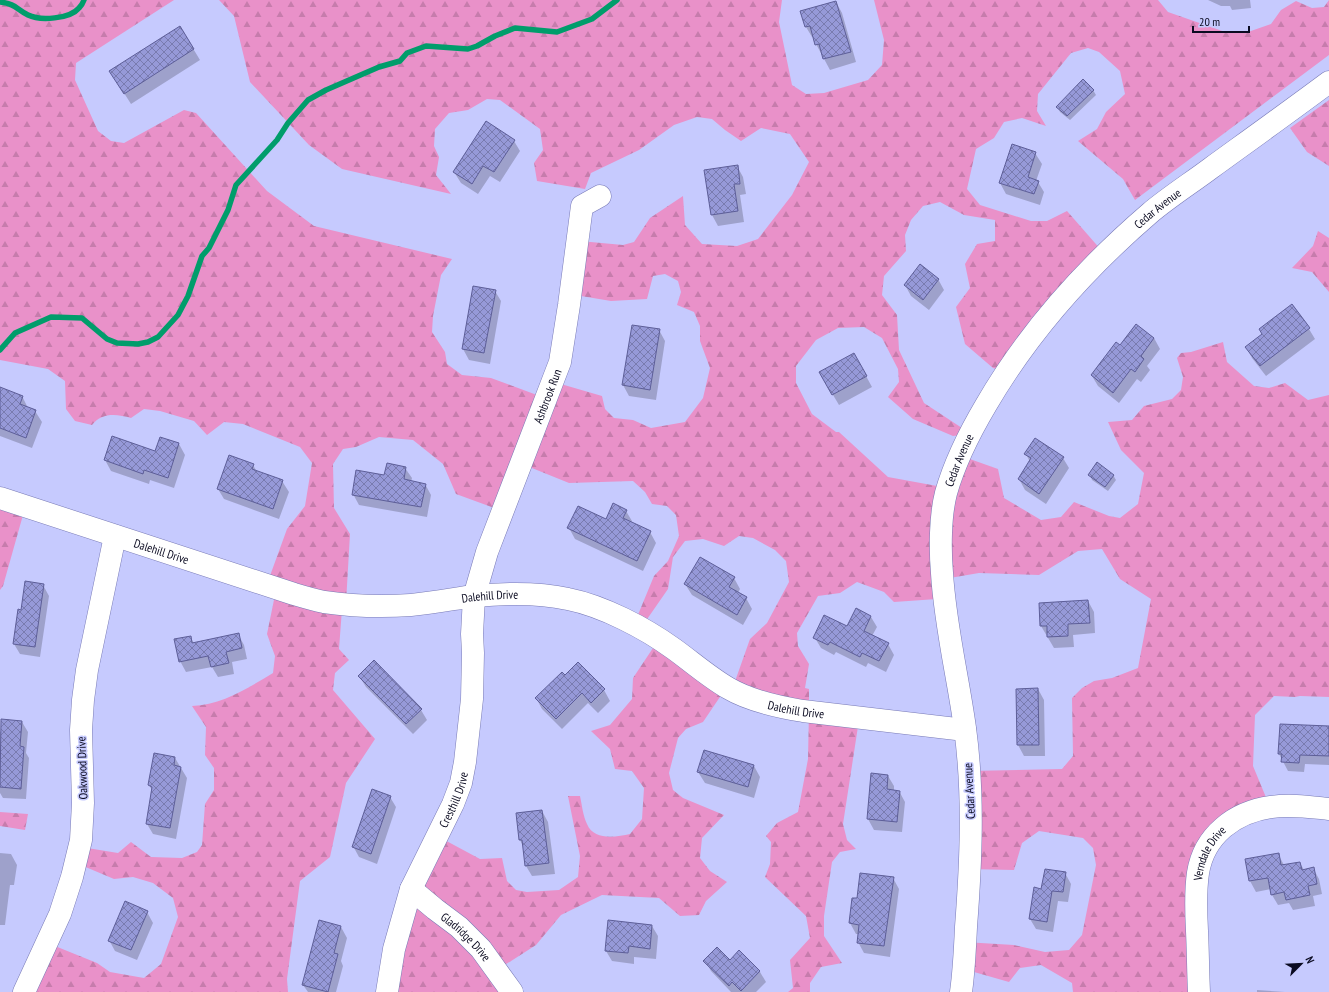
<svg xmlns="http://www.w3.org/2000/svg" width="1329" height="992" font-family="'PT Sans Narrow',sans-serif">
	<style>
		.forest { fill: url(#forest-firs) }
		.shadow { fill: #0003 }
		.lines { fill: none; stroke-linecap: round; stroke-linejoin: round }
		.stream { stroke: #009d6b; stroke-width: 5.5 }
		.building { fill: url(#building-cross-hatch); stroke: #5d5e98 }
		.minor-casing { stroke: #787ab6; stroke-width: 23 }
		.minor { stroke: #fff; stroke-width: 22 }
		.labels { text-anchor: middle; dominant-baseline: central; stroke-width: 3; stroke-linejoin: round; paint-order: stroke }
		.street-label { font-size: 12px; fill: #0b0b21; stroke: #c6cafe }
	</style>
	<defs>
		<pattern id="forest-firs" width="22" height="20" patternUnits="userSpaceOnUse"><rect width="22" height="20" fill="#e991c9"/><path d="M5 1l3.5 6h-7zM16 11l3.5 6h-7z" fill="#c67cac"/></pattern>
		<pattern id="building-cross-hatch" width="8" height="8" patternUnits="userSpaceOnUse"><rect width="8" height="8" fill="#9699d8"/><path d="M0 0l8 8M0 8l8-8" fill="none" stroke="#797baf"/></pattern>
	</defs>
	<rect width="100%" height="100%" fill="#c6cafe"/>
	<!-- forest -->
	<path class="forest" d="M0 0H174L76 63 75 80 98 131 111 141 124 143 184 110 196 113 267 191 314 226 452 259 441 275 433 316 432 332 445 352 447 364 462 375 491 378 545 398 554 382 602 396 605 409 614 418 633 420 651 428 685 422 703 398 710 368 700 341V326L694 312 677 305 681 292 678 281 665 274 653 276 647 299 611 301 575 295 580 241 623 245 634 242 650 218 683 196 685 225 702 244 737 246 758 239 792 195 809 162 790 134 761 128 741 141 725 130 712 119 697 117 674 125 639 150 591 173 585 189 537 181 534 163 543 150 540 129 500 100 487 99 468 110 449 113 435 129 434 146 439 157 436 175 451 194 342 169 309 145 250 82 234 16 219 0H782L779 22 792 85 806 94 824 93 868 80 882 65 884 40 874 0H1158L1168 12 1228 33 1248 32 1271 24 1281 10 1296 1 1312 8 1324 7 1329 0V55L1135 200 1123 179 1078 141 1097 129 1106 112 1125 94 1120 71 1099 52 1088 48 1071 53 1038 94 1037 111 1046 126 1022 118 1004 122 994 138 976 149 967 189 980 205 1031 221H1047L1067 211 1102 251 999 370 993 368 965 344 956 307 970 288 965 264 977 244 995 241V220L964 215 940 202 923 206 911 220 905 235 906 251 884 276 882 295 897 315 899 350 924 403 962 428 961 435 953 436 913 419 888 397 899 382 898 369 882 338 864 327 838 328 816 340 796 366V383L812 414 836 432H839L888 477 937 486 953 453 998 469 1004 498 1041 520 1061 517 1074 502 1109 516 1120 518 1138 504 1144 473 1121 450 1108 422 1132 420 1144 406 1172 399 1181 390 1183 377 1177 358 1181 353 1191 352 1223 342 1227 362 1254 386 1269 388 1285 383 1308 400 1329 395V697L1300 696 1295 697 1274 696 1255 715 1253 766 1270 807 1196 854 1189 992H1073L1072 983 1041 965 1020 968 1009 982 960 968 964 942 1014 945 1045 952 1069 950 1082 935 1096 865 1093 848 1083 838 1039 831 1022 843 1014 870 965 869 968 771 1062 769 1073 756 1072 698 1082 688 1094 681 1112 678 1138 668 1151 599 1120 579 1102 549 1078 551 1039 575 979 573 938 580 937 599 894 602 884 592 857 582 840 593 818 596 797 633 798 646 809 664 805 688 809 689V710L859 720 843 824 847 840 856 849 840 852 832 862 824 916V936L842 963 821 967 810 983V992H788L793 988 790 960 810 938 806 916 765 877 770 864 771 842 766 836 777 823 798 812 808 759 809 710 733 687 750 639 767 623 789 582 786 561 775 550 753 538 739 536 724 546 703 539 685 541 673 557 668 589 643 625 635 622 654 576 668 561 679 536 676 515 667 506 652 504 645 492 633 481 569 483 522 464 497 509 456 494 443 464 413 440 379 437 356 447 343 449 333 464 334 508 350 534 346 603 342 609 339 649 349 660 335 673 333 690 375 739 346 783 330 857 300 881 287 979 288 992H21L50 944 97 963 110 972 144 978 161 964 178 917 173 898 153 883 133 877 114 879 69 860 75 846 118 853 131 842 151 857 182 858 197 852 202 845 205 804 214 790V768L205 755 206 727 192 706C222 705 248 688 273 673L275 656 267 634 276 590 267 584 287 529 305 506 312 463 300 447 243 424 224 422 207 435 194 421 160 411 144 409 131 418C117 414 102 412 92 425L75 421 66 409 65 381 48 369 0 360Z
		M1329 100V166L1307 152 1290 128Z
		M1318 231 1329 238V292L1312 272 1292 268 1313 246Z
		M0 501 23 515 3 586 0 590Z
		M659 639 724 691 703 722 686 729 678 738 669 773 673 790 683 798 724 815 702 838 700 858 710 871 727 882 706 901 699 915 680 916 659 898 602 895 561 915 536 945 500 968 516 992H387L439 837 480 859 502 858 507 881 516 890 527 892 559 890 578 877 580 856 568 796H580C582 805 583 816 587 824 594 841 616 837 630 834L642 819 644 788 632 771 615 769 610 749 591 731 610 725 632 699 633 678Z
		M0 812 28 814 25 830 0 826Z"/>
	<!-- shadow -->
	<path class="shadow" d="M1208 0H1250L1251 8 1232 10 1230 6H1221Z
		M836 2 842 13 856 62 830 70 816 44 814 37H812L806 27Z
		M180 27 200 60 131 104 117 82Z
		M1093 90 1096 95 1070 120 1060 112 1058 107Z
		M514 141 520 151 500 182 490 176 478 194 461 183 454 172Z
		M1035 153 1042 164 1036 181 1038 182 1044 192 1040 205 1006 194 1000 183Z
		M737 166 743 177 746 194 740 195 744 222 718 226 712 215Z
		M938 279 944 290 929 310 911 296 905 285Z
		M495 291 501 301 490 364 469 360 463 349Z
		M1291 305 1309 329 1315 339 1266 376 1252 358 1246 347 1263 334Z
		M659 330 665 341 656 400 629 396 623 385Z
		M1154 338 1160 349 1147 366 1150 370 1141 382 1137 379 1119 403 1098 386 1092 376 1120 347Z
		M854 354 872 387 839 405 820 373Z
		M0 396H22L28 408 35 411 42 422 32 448 0 436Z
		M113 438 156 452 179 444 185 455 174 488 150 480 149 484 111 471 105 460Z
		M1026 454 1063 458 1069 468 1046 504 1025 490 1019 479 1030 462Z
		M253 465 257 472 282 481 289 492 279 519 224 499 218 489Z
		M405 468 412 478 411 482 425 484 431 495 427 517 359 505 353 494 385 476Z
		M1090 475H1113L1116 480 1108 491 1092 480Z
		M626 511 632 521 631 523 650 532 656 543 643 571 575 539 569 528 606 520Z
		M734 578 740 589 738 593 746 598 752 609 743 625 692 595 685 584Z
		M43 585 49 596 40 657 20 654 14 644 22 611Z
		M1088 601 1094 612 1095 633 1073 635 1074 647 1054 648 1041 626Z
		M871 617 877 627 872 636 888 644 894 655 886 672 868 663 866 667 836 652 834 655 821 648 815 638 848 627Z
		M238 634 244 645 247 659 232 662 234 674 218 677 212 667 186 672 180 661 190 637 194 643Z
		M359 676 421 710 427 720 413 734 366 687Z
		M565 676 604 690 610 701 598 713 588 703 562 729 542 709 536 698Z
		M1038 689 1044 700 1045 756H1024L1018 745Z
		M22 722 28 732 26 753 29 758 26 799 3 798 0 793V732Z
		M1329 727V765L1305 764 1304 772 1288 771 1279 754Z
		M175 758 187 778 176 839 153 834 147 824 153 792 149 785Z
		M754 766 760 777 754 798 705 783 698 772Z
		M888 776 894 786V791H899L905 802 902 832 874 830 868 819Z
		M390 797 396 807 377 864 359 857 353 846Z
		M542 811 548 822 555 874 532 876 526 866 523 846 520 840Z
		M0 853 11 854 17 865 14 885H10L5 925H0Z
		M1278 854 1284 865 1300 863 1304 870 1313 868 1319 879 1322 894 1313 896 1315 906 1293 910 1289 903 1278 905 1272 895 1271 889 1256 892 1250 881 1246 860Z
		M1065 873 1071 884 1068 902 1058 901 1053 932 1036 929 1030 919 1042 890Z
		M893 878 899 889 890 957 864 953 858 942 859 934H856L850 923 853 899H858Z
		M147 912 153 923 137 960 115 951 109 940Z
		M652 926 658 936 656 959 634 957V964L612 961 606 951Z
		M341 927 347 938 341 961 343 966 336 992H308L303 985Z
		M739 952 760 972 766 982 756 992H731L711 971 705 961H730Z
		M1257 990 1285 992H1257Z"/>
	<g class="lines">
		<!-- stream -->
		<path class="stream" d="M0 2C16 4 16 9 28 15 40 21 70 19 79 8 81 6 83 3 84 0
			M0 350 15 333 51 317 82 318 107 339 117 343 138 344 148 342 158 337 178 315 188 296 202 256 209 248 228 210 236 185 277 140 288 123 308 100 326 90 379 67 400 61 407 53 426 46 468 49 477 46 495 36 515 28 557 32 592 19 617 0"/>
	</g>
	<!-- building -->
	<path class="building" d="M836 1 851 52 823 59 819 44 815 45 810 26 805 27 800 11Z
		M180 26 194 49 124 94 109 71Z
		M1083 79 1094 90 1067 116 1056 107Z
		M486 121 515 140 494 172 483 166 472 184 453 172Z
		M1012 144 1036 152 1028 177 1039 181 1034 194 999 183Z
		M738 165 740 184H734L738 211 711 215 704 170Z
		M920 264 939 279 923 300 904 285Z
		M473 286 496 290 484 353 462 349Z
		M1292 304 1310 328 1260 366 1245 347 1262 334 1259 329Z
		M1136 324 1154 338 1141 356 1144 359 1135 372 1131 369 1113 393 1091 375 1116 342 1120 345Z
		M632 325 660 329 650 390 622 385Z
		M854 353 867 376 832 395 819 372Z
		M0 387 23 396 20 404 36 410 26 438 0 428Z
		M112 436 155 451 160 437 179 443 168 478 144 470 143 474 104 460Z
		M1035 438 1064 457 1039 494 1018 479 1031 458 1024 454Z
		M229 455 254 464 252 469 283 480 273 509 217 489Z
		M1097 462 1114 475 1105 487 1088 475Z
		M387 463 406 467 404 479 426 484 421 507 352 495 356 470 384 475Z
		M613 503 627 510 623 518 651 531 637 561 567 528 578 506 606 519Z
		M700 557 735 577 729 587 747 597 737 615 684 584Z
		M25 581 44 584 35 647 13 644 18 609 21 610Z
		M1088 600 1090 623 1068 624V636L1047 637V626H1040L1039 603Z
		M856 608 871 616 864 631 889 643 879 661 862 653 860 657 830 642 828 645 813 638 824 615 847 626Z
		M239 633 242 648 226 652 229 663 211 667 208 656 179 662 174 639 191 636 192 643Z
		M374 660 422 709 406 724 358 676Z
		M578 662 605 689 591 703 582 693 556 719 535 698 562 672 565 675Z
		M1038 688 1039 745H1017L1016 689Z
		M1 719 22 721 20 746 24 747 21 789 0 787Z
		M1280 724 1329 726V756L1300 755 1299 763 1281 762 1282 754H1278Z
		M704 750 754 765 748 787 697 772Z
		M154 753 175 757 174 765 181 767 170 828 146 824 152 787 148 785Z
		M871 773 888 775 887 789 900 791 897 822 867 819Z
		M372 789 391 796 371 854 352 847Z
		M542 810 549 863 525 866 522 840H519L516 813Z
		M1279 853 1281 865 1300 862 1302 870 1314 867 1317 884 1308 886 1310 895 1286 900 1284 892 1271 895 1268 878 1249 881 1245 859Z
		M1045 869 1066 872 1063 892 1052 891 1047 922 1029 919 1034 887 1041 889Z
		M860 873 894 877 884 946 857 943 859 925 849 923 852 898H857Z
		M125 901 148 911 131 950 108 941Z
		M319 920 341 926 334 953 338 954 328 992 302 985Z
		M608 920 652 925 650 949 629 946 628 953 605 951Z
		M717 947 730 960 739 950 760 971 741 991 732 982 729 986 703 961Z"/>
	<g class="lines">
		<defs>
			<g id="minor">
				<path id="s1" d="M0 498 294 594C304 597 314 600 324 602 352 606 383 607 411 605 433 603 453 599 474 596 506 593 537 592 568 599 603 606 645 628 674 649 692 662 709 677 728 688 750 701 778 707 803 711L965 730"/>
				<path id="s2" d="M411 889 435 909 459 927 481 949 512 992"/>
				<path d="M24 992 60 914 72 877 81 840 83 803 81 730 83 700 87 670 115 536"/>
				<path id="s3" d="M387 992 394 949 411 889 453 804 461 783 465 762 472 699 473 653 472 634 474 597 487 552 560 362 569 305 582 206 600 196"/>
				<path id="s4" d="M961 992C964 971 965 949 966 927 971 862 974 794 965 728 958 677 945 625 942 573 940 550 940 516 946 493 955 461 970 432 986 405 1029 331 1086 268 1150 213 1169 197 1191 183 1211 168 1251 139 1290 111 1329 82"/>
				<path id="s5" d="M1199 992C1198 972 1198 951 1197 931 1196 912 1195 893 1198 873 1204 835 1235 812 1271 807 1290 804 1310 807 1329 809"/>
			</g>
		</defs>
		<!-- minor casing -->
		<use href="#minor" class="minor-casing"/>
		<!-- minor -->
		<use href="#minor" class="minor"/>
	</g>
	<g class="labels">
		<!-- street labels -->
		<g class="street-label">
			<text stroke="none"><textPath href="#s4" startOffset="861">Cedar Avenue</textPath></text>
			<text stroke="none"><textPath href="#s3" startOffset="624">Ashbrook Run</textPath></text>
			<text stroke="none"><textPath href="#s4" startOffset="537">Cedar Avenue</textPath></text>
			<text stroke="none"><textPath href="#s1" startOffset="170">Dalehill Drive</textPath></text>
			<text stroke="none"><textPath href="#s1" startOffset="507">Dalehill Drive</textPath></text>
			<text stroke="none"><textPath href="#s1" startOffset="842">Dalehill Drive</textPath></text>
			<text transform="translate(82 768) rotate(-92)">Oakwood Drive</text>
			<text transform="translate(969 791) rotate(-93)">Cedar Avenue</text>
			<text stroke="none"><textPath href="#s3" startOffset="205">Cresthill Drive</textPath></text>
			<text stroke="none"><textPath href="#s5" startOffset="142">Verndale Drive</textPath></text>
			<text stroke="none"><textPath href="#s2" startOffset="73">Gladridge Drive</textPath></text>
		</g>
	</g>
	<!-- north arrow -->
	<g transform="translate(1301 964) rotate(66)" stroke="#c6cafe" stroke-width="3" paint-order="stroke">
	<path d="M0-3L7 15L0 10L-7 15Z" fill="#0b0b21"/>
	<text y="-6" font-size="11" font-weight="bold" text-anchor="middle" fill="#0b0b21">N</text>
	</g>
	<!-- scale -->
	<path d="M1193 26v6h56v-6" fill="none" stroke="#0b0b21" stroke-width="2"/>
	<text x="1199" y="26" font-size="12" fill="#0b0b21" stroke="#c6cafe" stroke-width="3" paint-order="stroke">20 m</text>
</svg>
